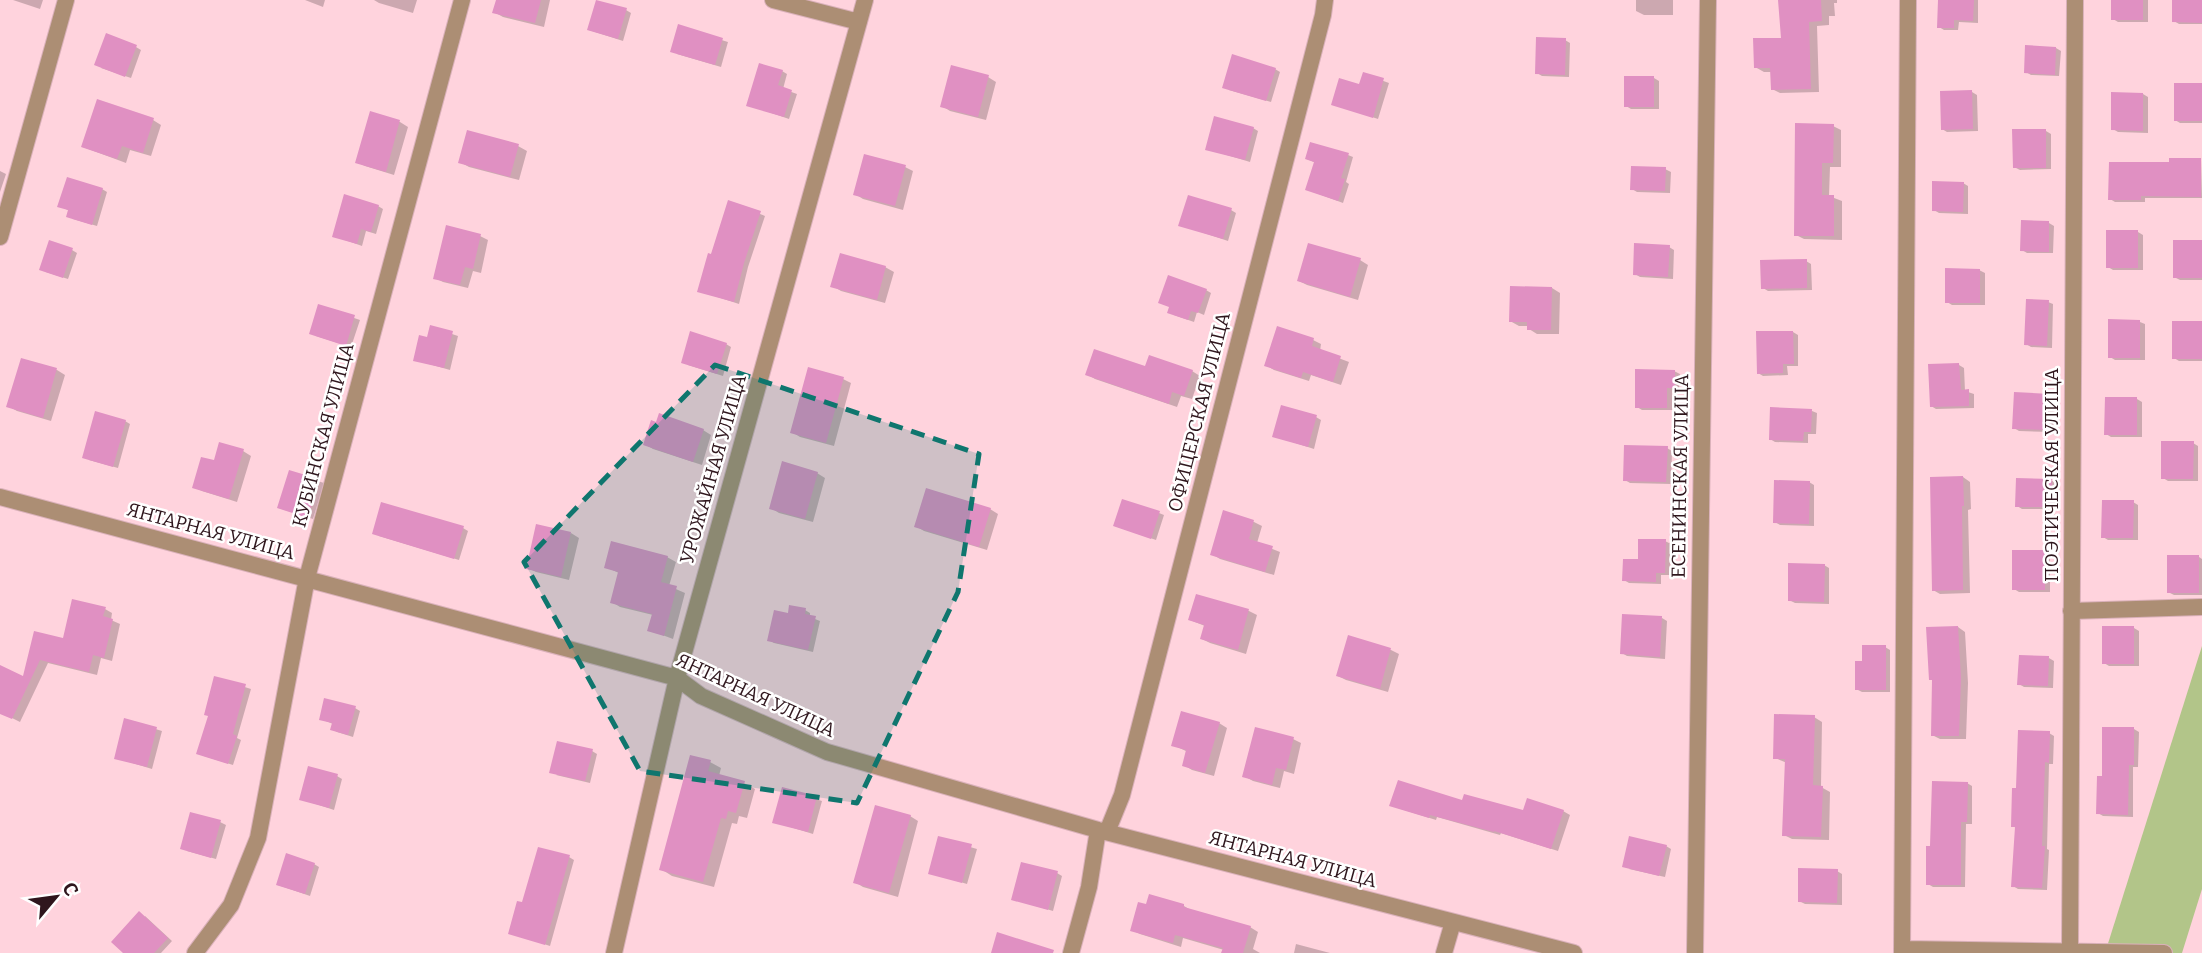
<svg xmlns="http://www.w3.org/2000/svg" width="2202" height="953" font-family="Bitter,serif">
	<style>
		.green { fill: #b2c589 }
		.shadow { fill: #0003 }
		.building { fill: #e090c2 }
		.lines { fill: none; stroke-linecap: round; stroke-linejoin: round }
		.minor-casing { stroke: #dab1ba; stroke-width: 18 }
		.minor { stroke: #ac8e74; stroke-width: 16 }
		.marked { fill: #0f766e; fill-opacity: 0.2; stroke: #0f766e; stroke-width: 5; stroke-dasharray: 14 9; stroke-linejoin: round }
		.labels { text-anchor: middle; dominant-baseline: central; stroke-width: 5; stroke-linejoin: round; paint-order: stroke }
		.street-label { font-size: 19px; fill: #2f161d; stroke: #fff }
	</style>
	<rect width="100%" height="100%" fill="#ffd3dd"/>
	<!-- green -->
	<path class="green" d="M2202 646V889L2182 953H2105Z"/>
	<!-- shadow -->
	<path class="shadow" d="M13 0H43L40 9Z
		M305 0H325L323 7Z
		M374 0H417L413 13 379 3Z
		M497 0H550L544 27 503 17 494 12Z
		M1636 0H1673V15H1644L1636 11Z
		M1780 0H1837V3H1834L1835 16H1829V25L1817 26 1819 92 1780 93 1772 89V72H1764L1755 67 1782 39Z
		M1940 0H1978V23L1959 22 1958 30H1944L1939 27Z
		M2113 0H2148V22H2118L2113 19Z
		M2174 0H2202V24H2179L2174 21Z
		M626 10 631 13 623 41 589 30Z
		M679 27 728 42 721 67 677 54Z
		M1565 40 1570 43 1569 77 1542 76 1537 73Z
		M136 47 141 50 131 78 101 68Z
		M2056 48 2061 51 2059 76 2031 75 2026 72Z
		M1275 69 1280 72 1271 102 1229 90Z
		M782 71 787 74 783 89 797 94 789 119 748 105Z
		M1364 74 1389 83 1378 119 1333 104 1360 86Z
		M988 77 996 82 986 120 950 111 942 106Z
		M1654 78 1659 81V109H1631L1626 106Z
		M2202 85V123H2180L2175 120Z
		M1972 92 1977 95 1978 131 1947 132 1942 129Z
		M2143 94 2148 97V133L2118 132 2113 129Z
		M371 113 400 122 408 127 394 175 365 166 357 162Z
		M153 120 161 125 151 156 130 150 126 163 83 147Z
		M1833 126 1841 130V167H1830L1829 196 1842 201V240L1804 239 1796 235Z
		M1253 128 1258 131 1250 162 1207 149Z
		M2046 131 2051 134V169L2020 170 2014 167Z
		M518 146 527 151 519 180 469 167 460 162Z
		M1348 155 1353 157 1346 182 1349 184 1343 203 1308 190 1316 163 1307 159Z
		M2201 160 2202 198H2145V202H2115L2110 199 2171 164Z
		M905 167 913 171 903 210 863 199 855 194Z
		M1665 169 1671 172 1670 193 1637 192 1632 189Z
		M0 171 6 174 0 192Z
		M1963 183 1968 186V214L1939 213 1934 210Z
		M102 189 107 192 97 226 73 219 70 211 59 206Z
		M729 202 765 216 748 267 739 304 699 291Z
		M378 206 383 209 376 234 366 231 362 246 334 236Z
		M1231 210 1236 213 1228 241 1180 225Z
		M2049 223 2054 226 2053 253H2027L2022 250Z
		M2138 232 2143 235V270H2113L2108 267Z
		M480 236 488 240 481 273 473 271 468 288 443 282 435 278Z
		M2202 242V280H2180L2174 277Z
		M1669 247 1674 250 1673 279 1640 277 1635 274Z
		M72 250 77 253 68 279 46 272Z
		M1360 260 1368 265 1358 300 1307 285 1299 281Z
		M1806 261 1811 264 1812 290 1768 291 1763 288Z
		M885 267 894 272 885 303 841 291 833 286Z
		M1979 270 1985 273V305H1952L1947 302Z
		M1552 288 1560 293 1559 334H1537L1529 329V326H1519L1510 321Z
		M1206 290 1211 293 1204 315 1197 312 1194 322 1174 315Z
		M2048 302 2053 304 2052 348 2031 347 2026 344Z
		M319 306 360 320 351 347 316 336Z
		M2110 321 2140 322 2145 324V360H2115L2110 357Z
		M2202 323V361H2179L2174 358Z
		M431 327 458 336 450 370 415 360 429 339Z
		M1793 332 1798 335V366H1787L1788 375 1763 376 1758 373Z
		M1313 340 1321 344 1320 351 1349 362 1341 385 1311 375 1309 381 1274 370 1266 365Z
		M726 344 731 347 723 376 688 365Z
		M22 360 57 370 65 375 51 421 17 411 8 406Z
		M1959 365 1964 368 1965 391 1974 394V408L1936 409 1931 406Z
		M1192 371 1200 376 1192 399 1181 396 1177 407 1095 379 1087 374Z
		M1674 371 1680 374 1679 390H1672V410H1642L1637 407Z
		M843 379 851 383 834 446 800 437 792 432Z
		M2049 395 2054 398 2053 432 2019 431 2014 428Z
		M2137 399 2142 402V437H2111L2106 434Z
		M1812 411 1817 413 1816 434H1808V443L1775 442 1770 439Z
		M1316 417 1321 420 1314 449 1274 436Z
		M125 421 130 424 118 468 89 460Z
		M657 424 703 430 711 435 702 465 653 449 645 444Z
		M2193 443 2198 446V481H2168L2163 478Z
		M1667 448 1672 451 1671 484 1630 483 1625 480Z
		M243 451 251 456 237 502 202 491 194 487 215 463Z
		M290 472 324 483 313 519 279 508Z
		M817 473 825 478 813 522 779 513 771 508Z
		M1963 477 1970 482 1971 509 1968 510 1970 593 1940 594 1933 590Z
		M2051 480 2056 483V509H2022L2017 506Z
		M1809 482 1814 485V526L1780 525 1775 522Z
		M2133 502 2138 505V540H2108L2103 537Z
		M990 509 998 514 987 550 924 531 916 526Z
		M1159 513 1164 515 1156 540 1115 526Z
		M1224 513 1254 522 1262 526 1257 543 1280 552 1274 575 1220 559 1212 554Z
		M463 528 468 531 459 560 379 536Z
		M571 533 579 538 569 580 536 572 528 568Z
		M1665 541 1671 544 1670 575H1661V584L1629 583 1624 580 1640 561Z
		M2045 551 2050 554V592H2019L2014 589Z
		M667 557 676 562 669 586 685 593 673 639 649 630 653 615 620 607 612 602 619 573 606 567Z
		M2199 557 2202 559V595H2174L2168 592Z
		M1824 565 1829 568V604L1795 603 1789 600Z
		M1197 596 1249 611 1257 615 1246 654 1210 643 1202 639 1205 626 1190 620Z
		M105 609 112 613 111 620 120 624 112 661 101 658 97 675 48 663 20 722 8 716 0 698V669L24 678 35 633 64 640Z
		M805 610 810 613V617L820 621 813 652 774 643 769 640 789 615Z
		M1662 618 1667 621 1665 659 1627 656 1622 653Z
		M1958 627 1965 632 1968 683 1966 739H1940L1932 735Z
		M2134 628 2139 631V666H2109L2104 663Z
		M1349 638 1391 650 1399 654 1388 692 1346 680 1338 676Z
		M1885 647 1890 650V692H1862L1856 689 1864 662Z
		M2049 658 2054 661 2053 688 2024 687 2019 684Z
		M216 678 251 689 237 738 241 740 233 765 204 756Z
		M355 708 360 711 353 737 337 732 332 729 333 724 321 719Z
		M1814 717 1822 722 1821 787 1830 792 1829 840 1792 839 1784 835 1787 763 1775 758Z
		M126 720 162 731 152 769 116 758Z
		M1219 723 1227 728 1214 776 1192 770 1184 765 1188 752 1173 745Z
		M2134 729 2139 732 2138 767H2133V817L2103 816 2098 813 2103 778Z
		M2049 733 2054 736 2053 764H2049L2047 849 2049 850 2047 890 2018 889 2013 886 2016 828 2013 826 2018 790Z
		M1293 739 1301 743 1294 774 1284 771 1280 788 1253 781 1244 776Z
		M592 751 597 754 590 783 556 775Z
		M710 762 721 768 719 776 744 783 755 789 747 818 739 816 737 824 732 823 714 887 672 876 661 869Z
		M337 776 342 779 334 810 301 799Z
		M1967 783 1972 786V824H1966L1965 887H1933L1928 884 1932 848Z
		M783 789 822 801 813 834 774 822Z
		M1463 802 1525 812 1563 811 1570 815 1558 851 1501 833 1500 835 1437 817 1436 820 1398 808Z
		M910 816 918 821 898 897 863 887 855 882Z
		M220 822 226 825 216 859 187 851Z
		M939 838 977 849 967 884 930 873Z
		M1666 846 1671 849 1665 877 1629 869Z
		M569 857 574 860 550 946 510 933 524 904Z
		M314 864 319 867 310 896 278 885Z
		M1837 871 1842 874V905L1805 904 1799 901Z
		M1057 873 1062 876 1053 911 1013 899Z
		M1147 906H1184L1192 911 1250 927 1258 932 1253 949 1260 953H1223L1224 950 1183 938 1181 947 1140 934 1132 930Z
		M145 916 172 941 161 953H126Z
		M1296 944 1330 953H1294Z"/>
	<!-- building -->
	<path class="building" d="M496 0H541L535 23 492 13Z
		M596 0 627 8 618 39 587 30Z
		M1778 0H1821L1822 21 1809 22 1811 89 1771 90 1770 68H1754L1753 38H1781Z
		M1938 0H1974L1973 21 1954 20V28H1937Z
		M2111 0H2143V20H2111Z
		M2172 0H2202V23L2172 22Z
		M678 24 723 38 715 65 670 52Z
		M106 33 137 45 125 77 94 65Z
		M1536 37 1566 38 1565 75 1535 74Z
		M2025 45 2056 47 2055 75 2024 73Z
		M1232 54 1276 68 1266 101 1222 88Z
		M759 63 783 70 778 85 792 90 784 117 746 106Z
		M951 65 989 75 978 117 940 107Z
		M1363 72 1384 78 1373 118 1331 105 1339 78 1359 84Z
		M1624 76H1654V107H1624Z
		M2174 83H2202V121H2174Z
		M1972 90 1973 129 1941 130 1940 91Z
		M2111 92 2143 93V131L2111 130Z
		M97 99 154 118 143 153 122 146 117 159 81 147Z
		M370 111 400 120 386 172 355 163Z
		M1214 116 1254 127 1245 160 1205 150Z
		M1795 123 1834 124 1833 163H1822V195H1834V236H1794Z
		M2012 129H2046V168H2013Z
		M467 130 519 144 510 177 458 163Z
		M1310 142 1349 153 1341 178 1345 179 1338 201 1305 190 1314 162 1305 159Z
		M864 154 906 165 895 206 853 195Z
		M2169 158H2201V197L2141 196V200H2108L2109 162H2169Z
		M1631 166 1666 167 1665 191 1630 190Z
		M67 177 103 188 92 225 66 217 68 210 57 207Z
		M1932 181 1964 182 1963 212 1932 211Z
		M344 194 379 205 371 232 361 229 357 244 332 237Z
		M1188 195 1232 208 1223 239 1178 226Z
		M728 200 761 211 744 263 734 302 697 292 708 253 711 254Z
		M2021 220 2049 221V252L2020 251Z
		M446 225 481 234 473 269 465 267 460 285 433 279Z
		M2106 230H2138V268H2106Z
		M49 240 73 248 63 278 39 270Z
		M2173 240H2202V278H2173Z
		M1308 243 1361 258 1350 297 1297 281Z
		M1634 243 1670 245 1668 277 1633 275Z
		M840 253 886 266 877 300 830 287Z
		M1807 259V288L1761 289 1760 260Z
		M1945 268 1980 269V303H1945Z
		M1168 275 1207 289 1198 313 1191 311 1188 320 1167 313 1169 307 1158 303Z
		M1510 286 1552 287 1551 330H1527V322H1509Z
		M2026 299 2049 300 2047 346 2024 345Z
		M318 304 355 315 346 346 309 334Z
		M2108 319 2140 320V358H2108Z
		M2172 321H2202V359H2172Z
		M430 325 453 331 444 368 413 361 419 335 427 337Z
		M1277 326 1314 338 1312 346 1341 356 1333 382 1303 372 1301 378 1264 366Z
		M690 331 727 343 717 374 681 363Z
		M1756 331H1793L1794 364H1783V373L1757 374Z
		M1094 349 1145 366 1149 355 1193 370 1184 396 1172 392 1169 404 1085 375Z
		M21 358 57 368 43 418 6 407Z
		M1959 363 1961 390 1969 389V406L1930 407 1928 364Z
		M808 367 844 377 826 443 790 433Z
		M1635 369 1675 370V388H1667V408H1635Z
		M2014 392 2050 394 2048 430 2012 429Z
		M2105 397H2137V435H2104Z
		M1281 405 1317 415 1308 447 1272 437Z
		M1770 407 1812 409 1811 432H1804L1803 441 1769 440Z
		M95 411 126 420 113 467 82 458Z
		M659 413 704 429 693 462 643 445 651 420 656 422Z
		M2161 441H2194L2193 479H2161Z
		M219 442 244 449 229 499 192 488 201 457 214 460Z
		M1624 445 1668 446 1666 482 1623 481Z
		M782 461 818 472 805 519 769 509Z
		M289 470 319 479 308 518 277 508Z
		M1963 476 1964 506H1962L1963 590 1932 591 1930 477Z
		M2016 478 2052 479 2051 507H2015Z
		M1774 480 1810 481 1809 524 1773 523Z
		M926 488 991 508 979 547 914 527Z
		M1122 499 1160 511 1151 539 1113 526Z
		M2102 500H2134L2133 538H2101Z
		M381 502 464 526 454 559 372 534Z
		M1223 510 1254 520 1249 539 1273 546 1265 572 1210 555Z
		M536 524 571 532 561 577 526 569Z
		M1638 539H1666L1665 573H1656V582L1622 581 1623 559H1638Z
		M611 541 668 556 661 582 677 586 664 636 647 631 652 614 610 603 618 572 604 568Z
		M2012 550H2045V590H2012Z
		M2167 555H2199V593H2167Z
		M1788 563 1825 564 1824 602 1788 601Z
		M1196 594 1249 609 1238 650 1200 639 1204 625 1188 620Z
		M72 599 106 607 103 616 113 619 104 658 93 655 89 672 40 660 12 719 0 714V665L23 676 34 631 63 638Z
		M789 605 806 608 805 614 816 616 808 650 767 641 774 610 788 613Z
		M1622 614 1662 616 1660 657 1620 654Z
		M1958 626 1961 678 1959 736H1931L1932 680H1929L1926 627Z
		M2102 626H2134V664H2102Z
		M1348 635 1391 648 1380 689 1336 676Z
		M1862 645H1886V690H1855V661H1862Z
		M2019 655 2049 656 2048 686 2017 685Z
		M214 676 246 684 233 734 237 736 228 764 196 754 208 716 204 715Z
		M324 698 356 706 348 735 330 730 332 723 319 720Z
		M1181 711 1220 722 1205 773 1182 766 1186 750 1171 746Z
		M1774 714 1815 715 1813 785 1823 786 1821 837 1782 836 1785 759H1773Z
		M124 718 157 727 147 767 114 759Z
		M1255 727 1294 737 1286 770 1276 768 1272 785 1242 777Z
		M2102 727H2134V765H2129L2128 815 2096 814 2097 776H2102Z
		M2018 730 2050 731 2049 763 2045 762 2042 846H2045L2042 888 2011 887 2015 827H2011L2012 788H2016Z
		M557 741 593 749 585 781 549 773Z
		M690 755 711 760 708 771 745 781 736 813 728 811 726 819 721 818 703 882 659 870Z
		M308 766 338 774 329 808 299 800Z
		M1398 780 1462 800 1464 794 1523 810 1527 798 1564 810 1551 849 1494 831V832L1430 815 1429 818 1389 806Z
		M1932 781 1968 782 1967 822H1961V885H1926V846H1930Z
		M782 787 817 796 808 832 772 823Z
		M875 805 911 815 889 893 853 883Z
		M190 812 221 820 211 858 180 849Z
		M938 836 972 844 962 883 928 874Z
		M1629 836 1667 845 1659 876 1622 867Z
		M538 847 570 855 545 945 508 934 517 901 522 902Z
		M286 853 315 863 305 894 276 885Z
		M1021 862 1058 871 1048 910 1011 900Z
		M1798 868 1838 869 1837 903 1798 902Z
		M1149 894 1184 904V907L1251 926 1243 953H1221L1223 948 1175 935 1173 943 1130 931 1138 902 1146 904Z
		M139 911 168 938 154 953H123L111 942Z
		M997 932 1054 950 1053 953H991Z"/>
	<g class="lines">
		<defs>
			<path id="minor" d="M773 0 859 22
				M0 237 66 0
				M0 497 677 678 701 696 827 752 1098 830 1574 953
				M2071 611 2202 607
				M1107 832 1122 795 1323 15 1325 0
				M1904 949 2164 953
				M2070 951 2075 0
				M195 953 231 905 258 838 307 578 462 0
				M614 953 677 678 865 0
				M1071 953 1089 887 1098 830
				M1444 953 1453 922
				M1695 953 1708 0
				M1902 953 1908 0"/>
		</defs>
		<!-- minor casing -->
		<use href="#minor" class="minor-casing"/>
		<!-- minor -->
		<use href="#minor" class="minor"/>
	</g>
	<!-- marked area -->
	<path class="marked" d="M715 365 979 454 958 592 857 803 640 771 524 562Z"/>
	<g class="labels">
		<!-- street labels -->
		<g class="street-label">
			<text transform="translate(1199 412) rotate(-76)">ОФИЦЕРСКАЯ УЛИЦА</text>
			<text transform="translate(323 435) rotate(-75)">КУБИНСКАЯ УЛИЦА</text>
			<text transform="translate(713 469) rotate(-74)">УРОЖАЙНАЯ УЛИЦА</text>
			<text transform="translate(2051 475) rotate(-90)">ПОЭТИЧЕСКАЯ УЛИЦА</text>
			<text transform="translate(1680 476) rotate(-89)">ЕСЕНИНСКАЯ УЛИЦА</text>
			<text transform="translate(211 531) rotate(15)">ЯНТАРНАЯ УЛИЦА</text>
			<text transform="translate(756 695) rotate(25)">ЯНТАРНАЯ УЛИЦА</text>
			<text transform="translate(1293 859) rotate(15)">ЯНТАРНАЯ УЛИЦА</text>
		</g>
	</g>
	<!-- north arrow -->
	<g transform="translate(56 897) rotate(61)" stroke="#ffffff" stroke-width="5" paint-order="stroke">
	<path d="M0-5L12 26L0 18L-12 26Z" fill="#2f161d"/>
	<text y="-10" font-size="19" font-weight="bold" text-anchor="middle" fill="#2f161d">С</text>
	</g>
</svg>
